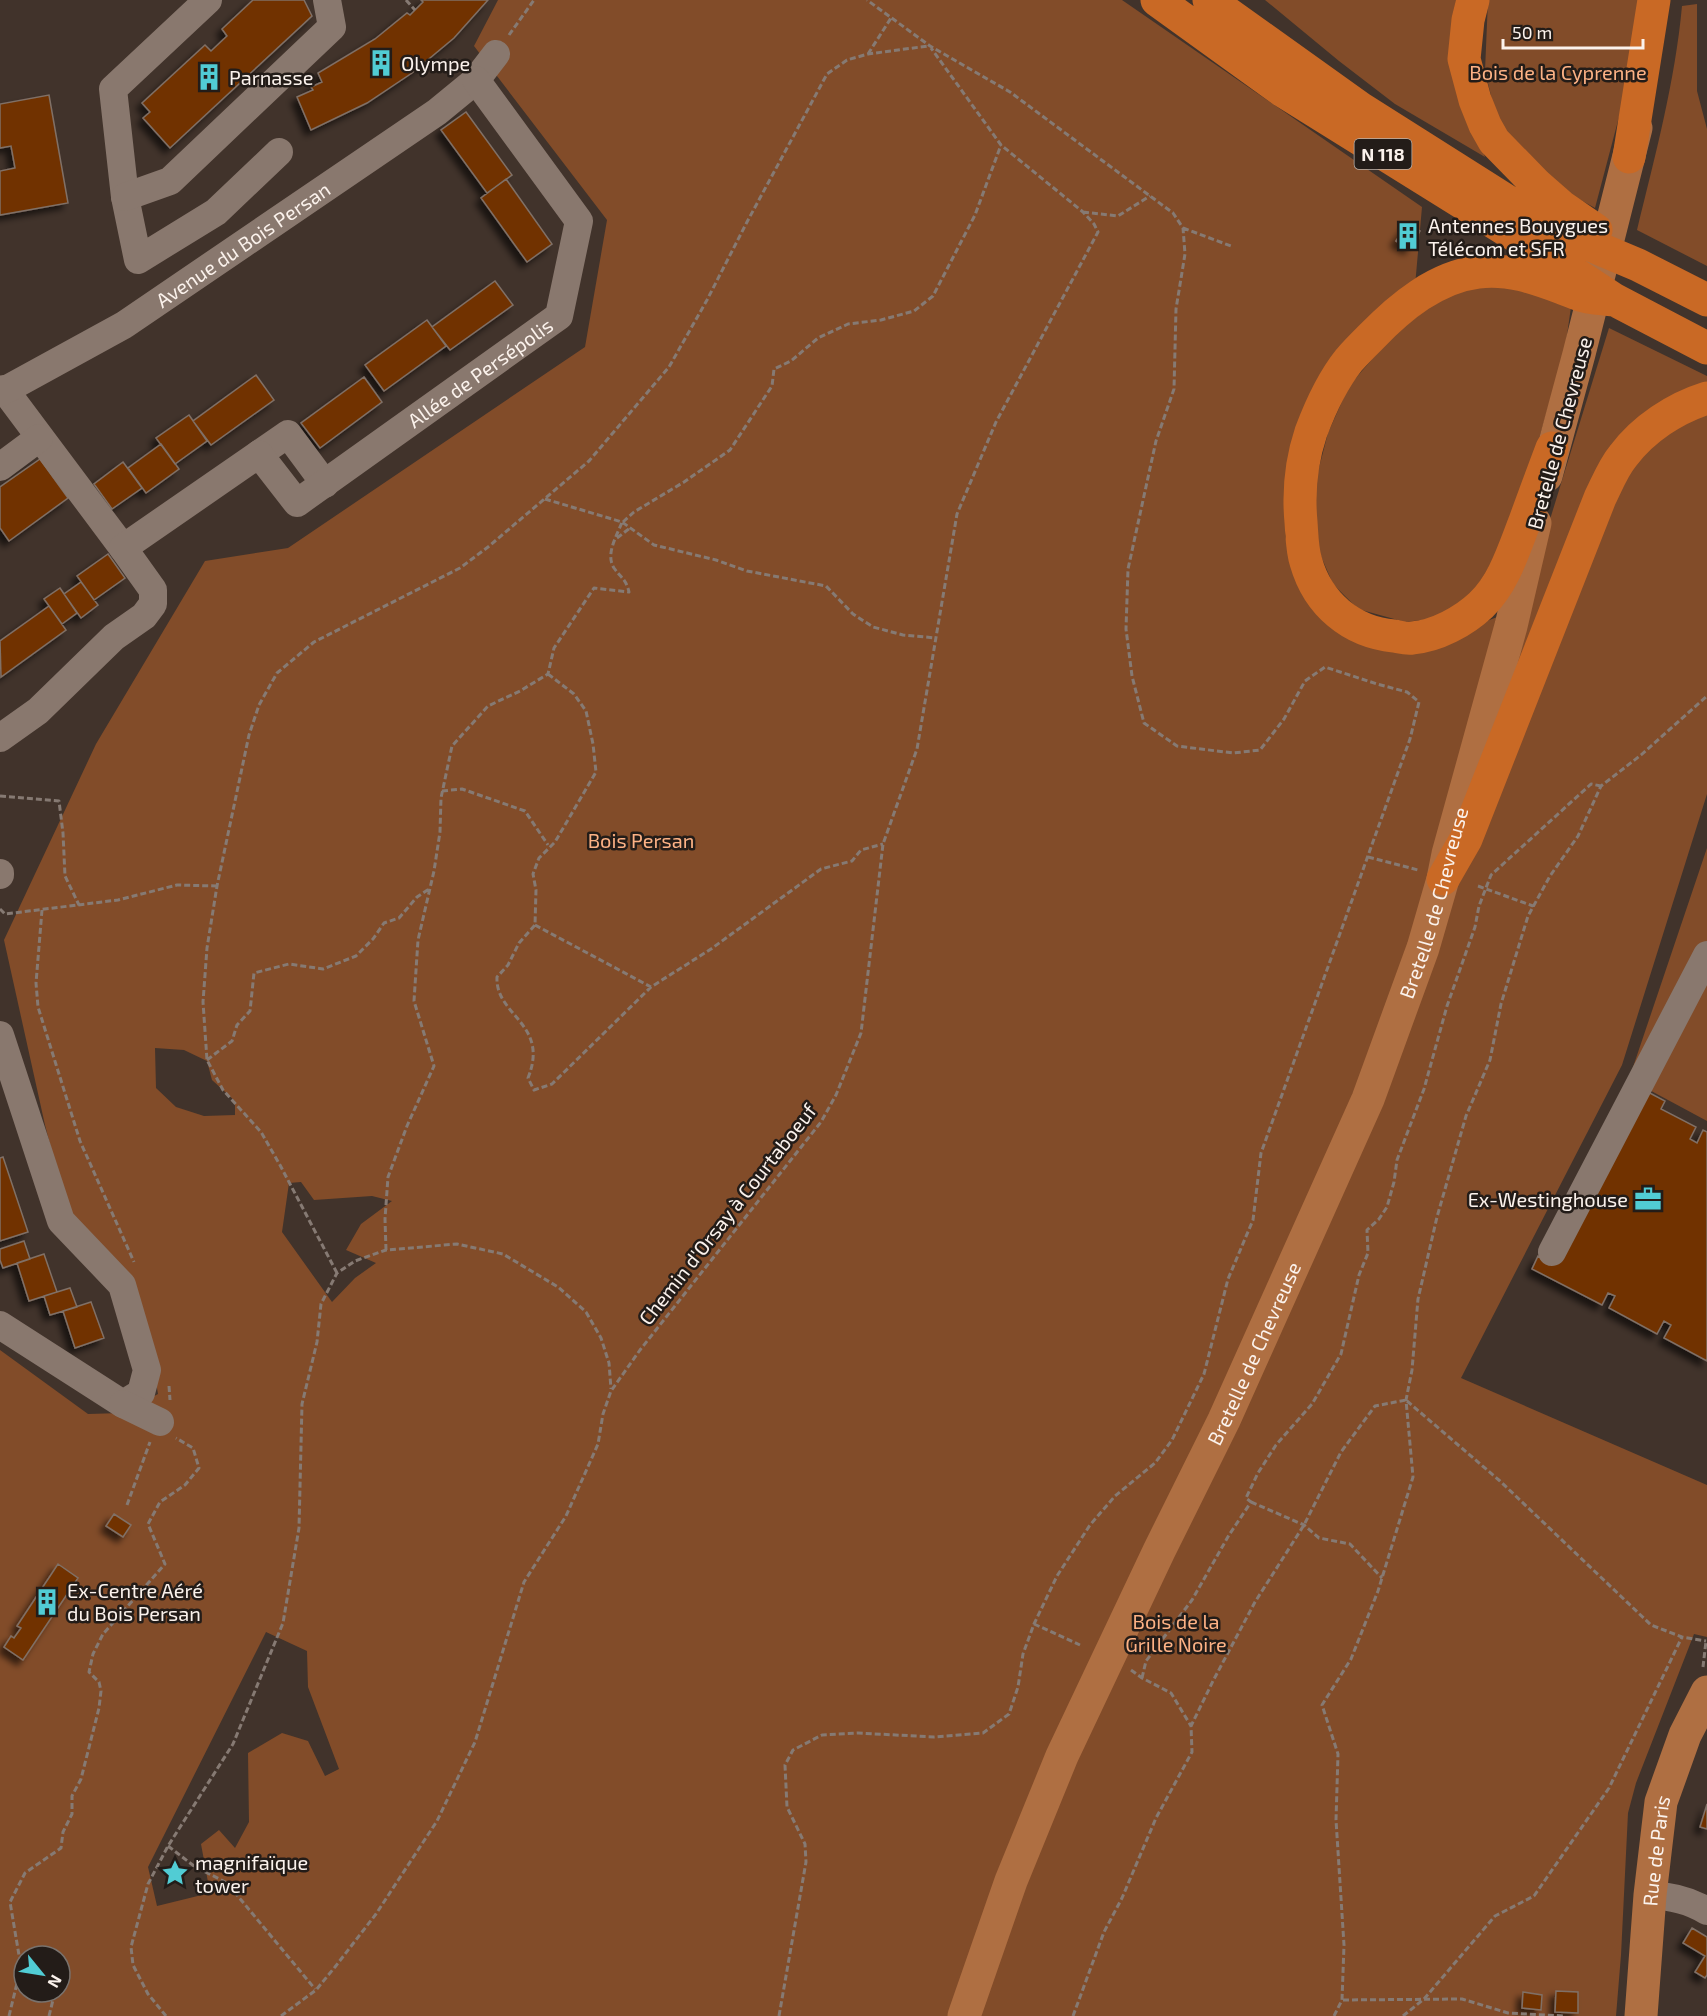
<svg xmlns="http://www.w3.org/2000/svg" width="1707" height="2016" font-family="'Exo 2',sans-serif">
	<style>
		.green { fill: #824c29; fill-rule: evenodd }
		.building { fill: #713300; stroke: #807066; stroke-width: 1.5; filter: url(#shadow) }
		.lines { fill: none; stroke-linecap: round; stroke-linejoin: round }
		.path { stroke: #867a73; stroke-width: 3; stroke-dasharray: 6 3; stroke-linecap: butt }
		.minor { stroke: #89786e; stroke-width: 28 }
		.major { stroke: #af6f42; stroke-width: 33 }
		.highway { stroke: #c96925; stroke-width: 33 }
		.labels { text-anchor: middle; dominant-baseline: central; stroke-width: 5; stroke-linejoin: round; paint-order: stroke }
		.shield { fill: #231c18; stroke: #bab2ac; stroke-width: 1.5 }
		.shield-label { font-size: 18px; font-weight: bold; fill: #fbf2ec }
		.poi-label { font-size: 20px; fill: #fbf2ec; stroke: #231c18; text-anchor: start }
		.park-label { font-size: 20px; fill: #fdb285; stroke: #231c18 }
		.street-label { font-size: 20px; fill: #fbf2ec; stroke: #231c18 }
	</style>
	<defs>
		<filter id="shadow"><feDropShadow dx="-5.5" dy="5.5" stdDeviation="3" flood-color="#0009"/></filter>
	</defs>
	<rect width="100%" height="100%" fill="#41332b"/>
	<!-- green -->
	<path class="green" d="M498 0H1122L1422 207 1415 286 1288 476 1285 536 1301 584 1417 648 1523 607 1609 328 1707 376V794L1622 1065 1461 1378 1707 1485V1637L1694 1634 1636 1783 1628 1813 1621 1955 1616 2016H0V1350L88 1414 122 1413 158 1394 145 1316 74 1236 45 1125 4 940 96 744 205 561 288 548 585 347 607 220 474 46ZM155 1048 184 1050 207 1061 212 1080 235 1101V1115L204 1116 176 1107 156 1088ZM301 1182 314 1200 372 1196 392 1201 361 1224 346 1250 376 1263 355 1278 332 1302 282 1232 289 1183ZM266 1632 307 1651 308 1687 339 1769 325 1776 308 1741 282 1733 248 1753 249 1822 235 1848 219 1830 201 1844 210 1893 157 1906 148 1867ZM24 1956H60V1992H24Z
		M1265 0H1460L1473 122 1485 157 1395 104 1339 61Z
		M1488 0H1644L1639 41 1595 208 1559 188 1518 149 1496 116 1485 71Z
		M1697 4V91L1707 129V266L1637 230C1655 156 1675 82 1682 6Z
		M1488 285 1529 290 1571 307 1565 349 1523 494 1498 551 1472 595 1438 618 1405 622 1358 609 1333 584 1317 547 1314 487 1328 433 1349 386 1393 335 1436 302 1461 288Z
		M1707 848V1121L1629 1079Z"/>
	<!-- building -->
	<path class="building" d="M253 0H304L312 16 170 148 143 118 150 112 142 103 205 45 211 51 227 36 222 29Z
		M421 0H488L454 38 412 73 367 103 311 130 297 97 313 90 311 87 322 82 318 73 375 39 407 13 410 15 423 2Z
		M49 95 68 203 0 215V171L15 168 11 146 0 148V104Z
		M466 112 512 175 487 193 441 130Z
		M506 179 552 244 527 262 481 198Z
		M1408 223 1420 231 1409 249 1396 241Z
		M495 281 513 305 450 350 432 327Z
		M427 320 446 346 384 391 365 365Z
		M256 375 274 400 211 445 193 421Z
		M364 377 382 402 320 448 301 423Z
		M189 415 207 441 175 464 156 438Z
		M161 444 179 469 146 493 128 468Z
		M40 459 68 498 9 541 0 528V487Z
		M123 462 142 488 112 509 94 484Z
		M108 554 125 578 94 600 77 576Z
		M81 582 98 605 81 618 64 594Z
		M60 588 77 613 62 624 44 599Z
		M49 606 66 630 1 677 0 641Z
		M1646 1091 1665 1101 1661 1109 1696 1127 1690 1139 1697 1143 1703 1130 1707 1132V1361L1664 1338 1671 1325 1664 1321 1657 1334 1609 1308 1615 1296 1608 1293 1602 1305 1532 1269 1538 1256 1554 1264Z
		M3 1157 28 1232 0 1241V1158Z
		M24 1241 30 1259 3 1268 0 1260V1249Z
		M44 1254 57 1292 29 1301 17 1263Z
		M70 1288 77 1307 50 1315 44 1296Z
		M91 1302 104 1338 75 1348 63 1311Z
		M114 1514 131 1525 123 1537 106 1526Z
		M58 1564 78 1578 23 1660 4 1647 11 1636 14 1638 21 1628 17 1626Z
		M1707 1804V1829L1700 1827Z
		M1692 1928 1707 1937V1975L1705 1978 1695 1972 1705 1956 1683 1943Z
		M1556 1991 1578 1992V2013L1555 2012Z
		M1523 1992 1542 1995 1541 2010 1522 2008Z"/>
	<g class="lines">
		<!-- path -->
		<path class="path" d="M406 0 415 10
			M509 35 534 0
			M868 54 891 18
			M1083 212 1118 216 1150 196
			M1183 228 1231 246
			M545 499 622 522 654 545 716 560 747 571 826 586 853 614 873 627 903 635 936 638
			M623 522 634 512 684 482 730 450 772 386 774 369 791 361 818 338 848 324 881 320 914 311 933 296 975 215 1001 145
			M617 538 630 528
			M548 674 574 694 586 711 593 744 596 772 555 842 539 858 533 874 536 890 535 925 519 943 508 965 497 977C495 1016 550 1023 528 1078L534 1090 552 1084 651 987 711 949 821 869 852 861 861 850 883 844
			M442 791 462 789 525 811 548 845
			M0 796 59 801 63 833 65 876 79 905
			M1368 857 1418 870
			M1478 886 1533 906
			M0 909 5 914 118 900 177 885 217 886
			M42 910 36 983 38 1007 80 1141 134 1262
			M535 925 651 987
			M207 1060 232 1041 237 1025 250 1011 254 973 289 964 323 969 356 956 373 939 384 923 399 918 417 897 429 889
			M386 1250 385 1219 388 1177 407 1126 434 1066 414 1001 418 940 434 871 440 832 441 798 452 746 488 706 520 691 548 674 554 648 594 588 629 592C626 579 621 578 614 568 605 554 617 536 622 522
			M337 1273 280 1165 261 1132 223 1090 207 1060 203 1002 207 948 217 886 249 735 259 705 277 673 314 642 460 568 488 547 589 461 669 367 707 300 747 222 827 74 847 60 868 54 928 46
			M169 1386 170 1400
			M1407 1401 1500 1481 1651 1625 1682 1637 1706 1641
			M1251 1502 1304 1525 1319 1538 1350 1544 1382 1578
			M127 1505 150 1442
			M1034 1624 1080 1645
			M1703 1667 1706 1641
			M1131 1670 1142 1678 1171 1693 1191 1726
			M1142 1678 1146 1661 1192 1600 1229 1535 1251 1502 1246 1498 1258 1473 1276 1445 1312 1404 1341 1354 1359 1275 1368 1253 1367 1230 1379 1219 1387 1207 1394 1182 1397 1160 1424 1089 1447 1006 1475 927 1479 906 1491 875 1591 784 1601 786
			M168 1846 194 1866 227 1883 315 1989
			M1343 2000 1462 1999 1508 2013 1564 2016
			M9 2016 21 1967 10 1902 25 1873 61 1848 63 1832 72 1814V1796L81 1779 99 1708 101 1691 99 1682 89 1672 93 1654 103 1634 165 1564 148 1524 160 1502 185 1485 199 1468 193 1448 176 1438
			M49 2016 55 1992
			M166 2016 148 1994 133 1965 131 1947 148 1884 168 1846 233 1744 283 1623 299 1528 302 1404 317 1342 321 1304 337 1273 355 1261 386 1250 457 1244 503 1254 558 1287 586 1312 601 1338 609 1363 611 1389
			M281 2016 316 1990 335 1967 376 1914 437 1821 475 1742 524 1582 566 1516 598 1444 603 1414 611 1391 640 1350 821 1122 836 1095 861 1033 883 844 917 749 957 514 996 422 1098 232 1094 224 1083 212 1001 145 931 48
			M779 2016 806 1862 805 1844 787 1807 785 1765 793 1750 822 1735 858 1733 934 1737 983 1733 1009 1714 1018 1687 1023 1654 1034 1624 1057 1576 1090 1525 1115 1496 1155 1463 1172 1440 1204 1374 1228 1279 1253 1220 1261 1153 1410 739 1419 702 1407 692 1377 684 1325 667 1305 681 1284 719 1260 750 1233 753 1177 746 1144 723 1132 676 1126 629 1128 569 1156 441 1174 389 1176 309 1185 254 1183 228 1173 213 1010 92 930 46 867 0
			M1073 2016 1104 1932 1122 1898 1156 1818 1192 1752 1191 1726 1213 1681 1255 1602 1304 1525 1341 1452 1375 1406 1406 1400
			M1334 2016 1342 2000 1344 1945 1336 1820 1338 1754 1322 1705 1351 1659 1378 1591 1413 1477 1406 1400 1412 1370 1418 1299 1437 1217 1466 1116 1490 1060 1501 1004 1528 916 1550 876 1578 836 1601 786 1641 755 1707 696
			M1403 2016 1424 1999 1495 1916 1534 1896 1609 1788 1682 1637"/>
		<!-- minor -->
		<g class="minor">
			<path d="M208 0 113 89 125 197 138 260 216 212 279 152"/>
			<path d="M125 197 170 181 332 27 327 0"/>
			<path d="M4 389 123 548"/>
			<path id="s1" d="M0 393 124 325 437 112 476 80 496 54"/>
			<path d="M259 454 288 434 325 484"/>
			<path d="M0 467 39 438"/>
			<path id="s2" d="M0 738 38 711 114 637 144 616 153 604V590L123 548 259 454 297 503 559 316 579 221 476 80"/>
			<path d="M0 873V875"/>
			<path d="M0 1035 61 1221 122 1285 147 1370 141 1393 123 1404 0 1325"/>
			<path d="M1552 1252 1707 955"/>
			<path d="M123 1404 160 1422"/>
			<path d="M1650 1895C1671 1896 1689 1900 1707 1911"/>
		</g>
		<!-- major -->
		<g class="major">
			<path d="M1546 476 1579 354 1636 128"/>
			<path id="s3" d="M964 2016 1011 1881 1062 1756 1159 1551 1224 1420 1368 1099 1423 948 1443 879 1448 854 1511 626 1535 523"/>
			<path id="s4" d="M1641 2016 1650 1895 1661 1802 1685 1735 1707 1692"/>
		</g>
		<!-- highway -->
		<path class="highway" d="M1157 0 1283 91 1548 256 1615 300 1707 348
			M1209 0 1360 108 1529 215 1569 236 1638 265 1707 300
			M1473 0 1468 20 1464 59 1475 100 1485 125 1494 141 1537 185 1561 206 1596 230
			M1629 157 1654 0
			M1552 448C1543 472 1534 496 1525 521 1514 549 1504 583 1481 605 1464 621 1437 636 1412 638 1407 639 1400 637 1394 636 1351 632 1318 604 1306 562 1302 550 1302 535 1301 522 1298 490 1301 462 1311 432 1320 408 1333 380 1349 360 1356 352 1364 344 1371 337 1400 307 1436 277 1478 272 1508 268 1535 278 1562 288 1571 291 1579 296 1588 297 1597 299 1606 299 1615 300
			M1443 879 1466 839 1600 498C1607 484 1613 468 1623 456 1643 429 1675 408 1707 398"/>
	</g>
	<!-- icons -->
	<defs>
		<symbol id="building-bare" viewBox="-9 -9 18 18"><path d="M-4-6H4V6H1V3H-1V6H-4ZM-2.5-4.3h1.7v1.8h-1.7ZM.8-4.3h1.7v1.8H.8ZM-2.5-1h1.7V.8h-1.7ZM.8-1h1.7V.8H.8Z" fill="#51ccd4" stroke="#231c18" stroke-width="2.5" paint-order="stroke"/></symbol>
		<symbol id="office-bare" viewBox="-9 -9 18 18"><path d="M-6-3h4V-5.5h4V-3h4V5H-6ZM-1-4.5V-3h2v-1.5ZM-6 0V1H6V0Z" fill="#51ccd4" stroke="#231c18" stroke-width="2.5" paint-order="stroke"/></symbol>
		<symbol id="sight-bare" viewBox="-9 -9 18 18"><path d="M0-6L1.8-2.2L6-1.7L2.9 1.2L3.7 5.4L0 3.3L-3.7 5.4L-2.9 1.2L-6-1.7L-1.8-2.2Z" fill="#51ccd4" stroke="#231c18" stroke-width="2.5" paint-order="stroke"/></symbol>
	</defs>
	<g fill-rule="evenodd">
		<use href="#building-bare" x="362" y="44" width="38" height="38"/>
		<use href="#building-bare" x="190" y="58" width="38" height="38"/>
		<use href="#building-bare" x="1389" y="217" width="38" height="38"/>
		<use href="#office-bare" x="1629" y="1180" width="38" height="38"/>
		<use href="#building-bare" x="28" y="1583" width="38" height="38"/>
		<use href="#sight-bare" x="156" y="1854" width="38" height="38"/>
	</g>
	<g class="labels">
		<!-- shield labels -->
		<rect class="shield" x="1354.5" y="139" width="57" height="30" rx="4.5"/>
		<g class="shield-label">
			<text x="1383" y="154">N 118</text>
		</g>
		<!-- poi labels -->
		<g class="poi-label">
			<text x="401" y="63">Olympe</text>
			<text x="229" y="77">Parnasse</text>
			<text x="1428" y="225">Antennes Bouygues<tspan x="1428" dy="23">Télécom et SFR</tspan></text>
			<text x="1628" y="1199" text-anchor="end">Ex-Westinghouse</text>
			<text x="67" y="1590">Ex-Centre Aéré<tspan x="67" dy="23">du Bois Persan</tspan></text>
			<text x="195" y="1862">magnifaïque<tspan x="195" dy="23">tower</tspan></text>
		</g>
		<!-- park labels -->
		<g class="park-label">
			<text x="1558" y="72">Bois de la Cyprenne</text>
			<text x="641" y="840">Bois Persan</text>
			<text x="1176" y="1621">Bois de la<tspan x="1176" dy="23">Grille Noire</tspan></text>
		</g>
		<!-- street labels -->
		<g class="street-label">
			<text stroke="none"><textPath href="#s1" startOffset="285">Avenue du Bois Persan</textPath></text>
			<text stroke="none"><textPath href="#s2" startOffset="722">Allée de Persépolis</textPath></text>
			<text transform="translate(1559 433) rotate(-75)">Bretelle de Chevreuse</text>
			<text stroke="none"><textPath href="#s3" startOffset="1210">Bretelle de Chevreuse</textPath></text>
			<text transform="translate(727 1214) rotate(-52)">Chemin d'Orsay à Courtaboeuf</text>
			<text stroke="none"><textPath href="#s3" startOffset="724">Bretelle de Chevreuse</textPath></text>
			<text stroke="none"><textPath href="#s4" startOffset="166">Rue de Paris</textPath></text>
		</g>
	</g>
	<!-- north arrow -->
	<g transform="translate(42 1974) rotate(120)"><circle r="28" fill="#231c18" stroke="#79726d" stroke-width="1.5"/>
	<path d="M0-4.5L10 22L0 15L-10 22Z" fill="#51ccd4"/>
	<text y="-9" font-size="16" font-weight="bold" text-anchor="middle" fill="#fbf2ec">N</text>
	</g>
	<!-- scale -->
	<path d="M1503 39v9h140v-9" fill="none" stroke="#fbf2ec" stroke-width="3"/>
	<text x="1512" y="39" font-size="18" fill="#fbf2ec" stroke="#231c18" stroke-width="4.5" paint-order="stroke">50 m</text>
</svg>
